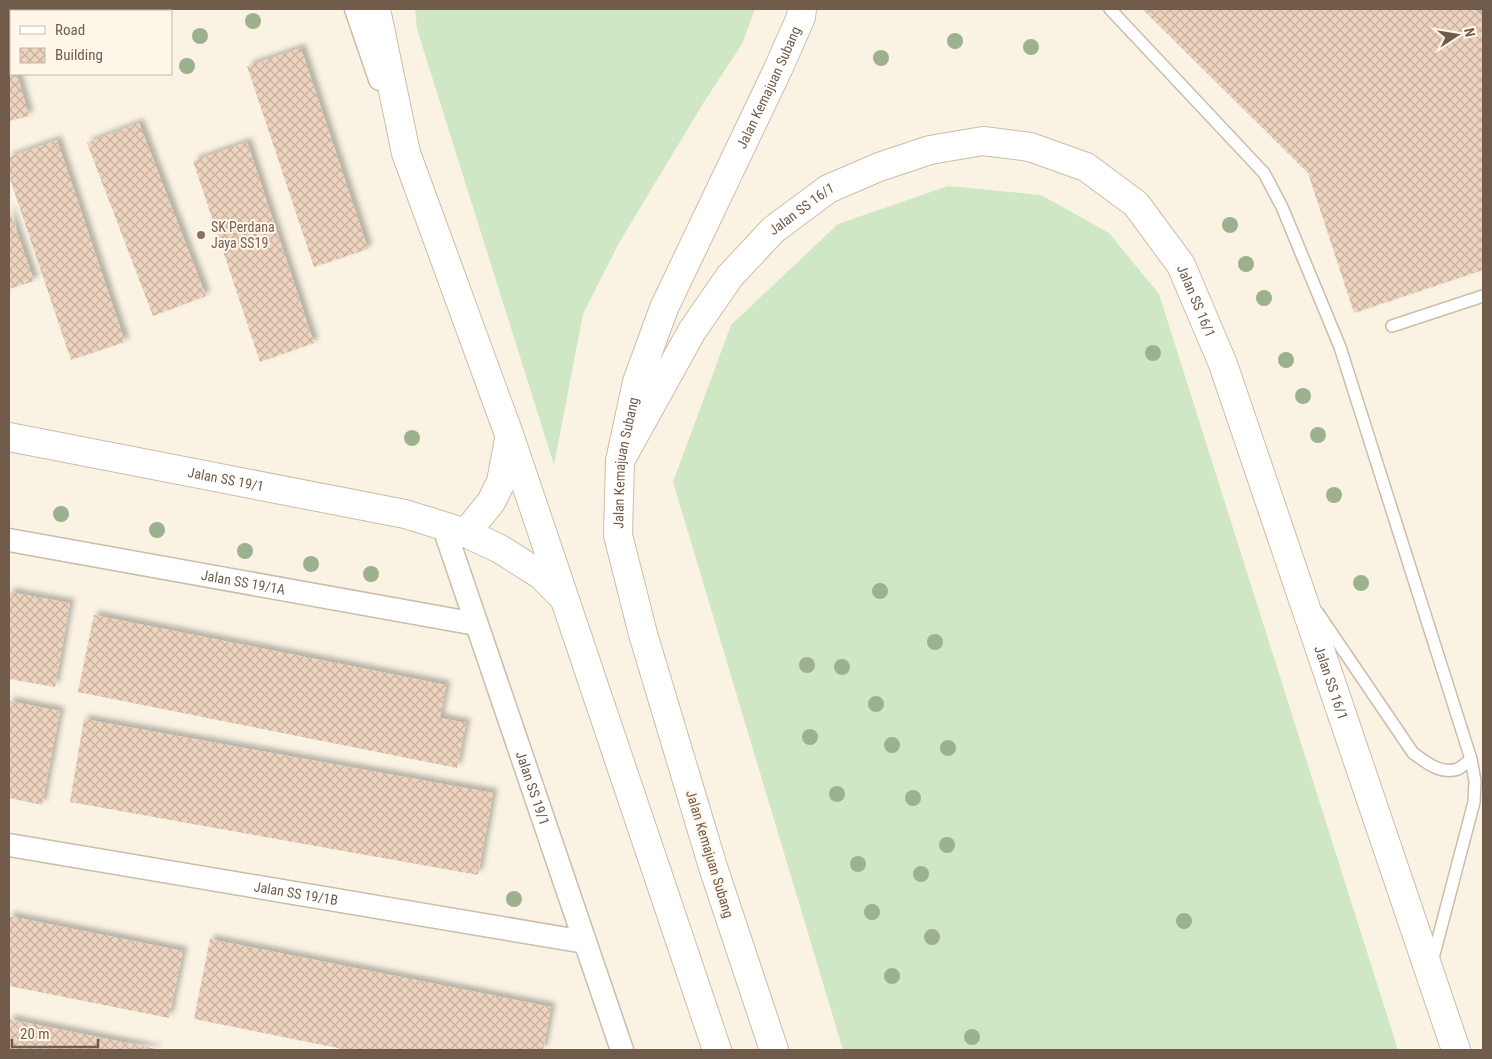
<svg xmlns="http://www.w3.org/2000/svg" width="1492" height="1059" font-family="'Roboto Condensed',sans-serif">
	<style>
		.grass { fill: #cfe7c4 }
		.building { fill: url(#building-cross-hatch); filter: url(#shadow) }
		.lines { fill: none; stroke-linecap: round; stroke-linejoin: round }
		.lane-casing { stroke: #cbbcab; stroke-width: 14 }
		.street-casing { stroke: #cbbcab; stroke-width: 25 }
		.secondary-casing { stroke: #cebcaa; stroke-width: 30 }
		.lane { stroke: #fff; stroke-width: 11 }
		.street { stroke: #fff; stroke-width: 22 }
		.secondary { stroke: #fff; stroke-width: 28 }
		.tree { fill: #9eb18e }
		.education-dot { fill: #8d6e63; stroke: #fef7ea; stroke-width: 2 }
		.labels { text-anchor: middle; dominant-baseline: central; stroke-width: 4; stroke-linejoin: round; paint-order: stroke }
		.street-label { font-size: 14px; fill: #715c4c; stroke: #fef7ea }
		.education-label { font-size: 14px; fill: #785e54; stroke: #fef7ea; text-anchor: start }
	</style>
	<defs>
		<pattern id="building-cross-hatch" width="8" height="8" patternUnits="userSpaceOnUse" patternTransform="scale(1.25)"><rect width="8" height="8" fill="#eed4be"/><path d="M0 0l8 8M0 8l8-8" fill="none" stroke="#c5af9d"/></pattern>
		<filter id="shadow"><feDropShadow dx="4.5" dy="-4.5" stdDeviation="2.5" flood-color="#0004"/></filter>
	</defs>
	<rect width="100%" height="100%" fill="#faf3e4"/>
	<!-- grass -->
	<path class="grass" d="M9 9H178L165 11H11V42H9Z
		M415 9H755L742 44 704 102 619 243 583 314 554 465 417 29Z
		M948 186 1041 195 1109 233 1159 294 1398 1050H843L673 482 731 325 838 224Z"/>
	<!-- building -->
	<path class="building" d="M1142 9H1475L1483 17V270L1354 313 1308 173Z
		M301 48 368 249 314 267 247 66Z
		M9 69H11V74H17L29 116 9 121Z
		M139 123 206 296 153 316 87 143Z
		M57 140 125 342 71 360 9 176V157Z
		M247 142 314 343 260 362 193 161Z
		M9 209 34 281 9 289Z
		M9 592 70 603 55 687 9 679Z
		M94 615 446 685 440 718 466 723 457 768 78 692Z
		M9 701 60 711 42 805 9 798Z
		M84 719 493 793 478 875 70 802Z
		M9 916 183 951 169 1018 9 986Z
		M210 939 551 1007 543 1050H347L194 1019Z
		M9 1019 157 1049V1050H9Z"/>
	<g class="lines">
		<defs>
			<path id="lane" d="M1110 9 1264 173 1282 207 1340 347 1471 759
				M1392 326 1483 296
				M1318 613 1413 753C1426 762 1440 775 1458 769 1462 767 1467 762 1471 759L1475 781 1474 802 1432 962"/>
			<g id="street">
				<path d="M356 9 380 79"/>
				<path id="s1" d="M443 525 622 1050"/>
				<path id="s2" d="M9 540 476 624"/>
				<path id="s3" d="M9 845 585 942"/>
			</g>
			<g id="secondary">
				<path d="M376 9 406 153 510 437 717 1050"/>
				<path id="s4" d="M9 437 405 514 466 533 500 549 541 575 562 596"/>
				<path id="s5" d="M620 461 692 331 730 276 773 230 828 189 879 167 930 150 983 141 1030 147 1086 167 1136 204 1181 265 1223 364 1456 1050"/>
				<path d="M466 533 491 502 501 482 509 439"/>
				<path id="s6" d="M774 1050 713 867 643 634 618 535 620 461 637 382 664 308 779 67 801 17 802 9"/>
			</g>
		</defs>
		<!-- lane casing -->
		<use href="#lane" class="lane-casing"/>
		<!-- street casing -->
		<use href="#street" class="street-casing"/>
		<!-- secondary casing -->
		<use href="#secondary" class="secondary-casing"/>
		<!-- lane -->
		<use href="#lane" class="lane"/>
		<!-- street -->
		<use href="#street" class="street"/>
		<!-- secondary -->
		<use href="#secondary" class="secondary"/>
	</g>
	<!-- trees -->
	<g class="tree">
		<circle cx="253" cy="21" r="8"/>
		<circle cx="200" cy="36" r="8"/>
		<circle cx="955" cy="41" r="8"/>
		<circle cx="1031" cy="47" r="8"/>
		<circle cx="881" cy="58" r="8"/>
		<circle cx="187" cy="66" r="8"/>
		<circle cx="1230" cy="225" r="8"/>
		<circle cx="1246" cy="264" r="8"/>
		<circle cx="1264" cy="298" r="8"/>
		<circle cx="1153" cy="353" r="8"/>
		<circle cx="1286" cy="360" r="8"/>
		<circle cx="1303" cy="396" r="8"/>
		<circle cx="1318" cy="435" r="8"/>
		<circle cx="412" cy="438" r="8"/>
		<circle cx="1334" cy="495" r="8"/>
		<circle cx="61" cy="514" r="8"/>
		<circle cx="157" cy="530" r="8"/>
		<circle cx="245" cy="551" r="8"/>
		<circle cx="311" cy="564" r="8"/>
		<circle cx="371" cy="574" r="8"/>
		<circle cx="1361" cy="583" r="8"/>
		<circle cx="880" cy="591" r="8"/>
		<circle cx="935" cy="642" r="8"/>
		<circle cx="807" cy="665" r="8"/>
		<circle cx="842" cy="667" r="8"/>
		<circle cx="876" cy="704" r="8"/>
		<circle cx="810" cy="737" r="8"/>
		<circle cx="892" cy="745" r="8"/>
		<circle cx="948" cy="748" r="8"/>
		<circle cx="837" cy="794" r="8"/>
		<circle cx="913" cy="798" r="8"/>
		<circle cx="947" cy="845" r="8"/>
		<circle cx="858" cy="864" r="8"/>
		<circle cx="921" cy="874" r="8"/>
		<circle cx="514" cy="899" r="8"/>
		<circle cx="872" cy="912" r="8"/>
		<circle cx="1184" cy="921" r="8"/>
		<circle cx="932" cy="937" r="8"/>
		<circle cx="892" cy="976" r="8"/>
		<circle cx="972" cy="1037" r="8"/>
	</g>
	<!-- markers -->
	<circle class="education-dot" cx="201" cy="235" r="5"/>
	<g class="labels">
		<!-- street labels -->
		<g class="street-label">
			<text stroke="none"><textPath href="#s6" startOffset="1016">Jalan Kemajuan Subang</textPath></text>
			<text stroke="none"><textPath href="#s5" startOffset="314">Jalan SS 16/1</textPath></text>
			<text stroke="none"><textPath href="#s5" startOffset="794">Jalan SS 16/1</textPath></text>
			<text stroke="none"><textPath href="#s6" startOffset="611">Jalan Kemajuan Subang</textPath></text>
			<text stroke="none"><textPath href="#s4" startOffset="221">Jalan SS 19/1</textPath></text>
			<text stroke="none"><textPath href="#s2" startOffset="238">Jalan SS 19/1A</textPath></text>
			<text stroke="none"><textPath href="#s5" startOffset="1199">Jalan SS 16/1</textPath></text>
			<text stroke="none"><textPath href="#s1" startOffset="278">Jalan SS 19/1</textPath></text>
			<text transform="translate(710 854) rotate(73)">Jalan Kemajuan Subang</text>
			<text stroke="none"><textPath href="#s3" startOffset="291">Jalan SS 19/1B</textPath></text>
		</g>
		<!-- education labels -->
		<g class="education-label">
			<text x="211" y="227">SK Perdana<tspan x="211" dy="16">Jaya SS19</tspan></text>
		</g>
	</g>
	<!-- border -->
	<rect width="1492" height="1059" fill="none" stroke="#715c4c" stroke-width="20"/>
	<!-- legend -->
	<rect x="10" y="10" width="162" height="65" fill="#fef7ea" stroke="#c6b9ab"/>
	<rect x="20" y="26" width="25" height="8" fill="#ffffff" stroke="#c6b9ab"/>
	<text x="55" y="35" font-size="15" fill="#715c4c">Road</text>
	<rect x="20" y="48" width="25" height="15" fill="url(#building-cross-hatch)" stroke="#c6b9ab"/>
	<text x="55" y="60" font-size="15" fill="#715c4c">Building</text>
	<!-- north arrow -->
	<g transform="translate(1457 35) rotate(78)" stroke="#fef7ea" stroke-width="4" paint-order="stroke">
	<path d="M0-4L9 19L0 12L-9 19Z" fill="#715c4c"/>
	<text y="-8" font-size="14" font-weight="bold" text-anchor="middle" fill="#715c4c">N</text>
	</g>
	<!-- scale -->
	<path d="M12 1039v8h86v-8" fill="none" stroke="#715c4c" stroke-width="2.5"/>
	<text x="20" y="1039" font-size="15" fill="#715c4c" stroke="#fef7ea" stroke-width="4" paint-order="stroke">20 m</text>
</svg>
